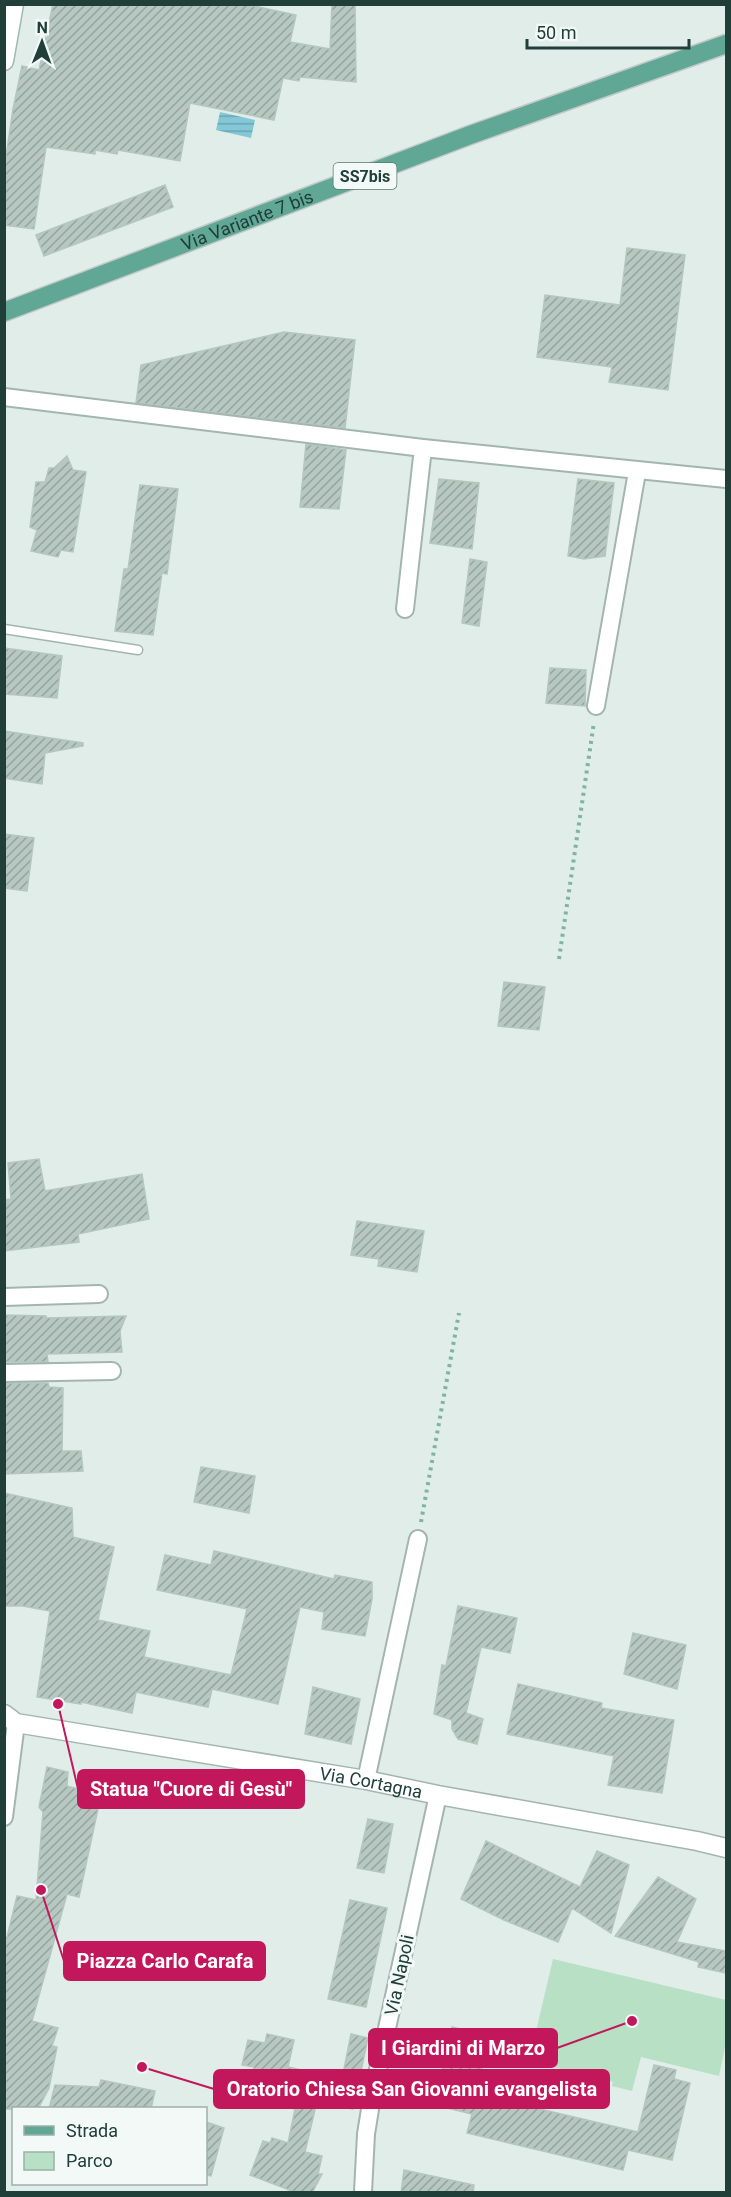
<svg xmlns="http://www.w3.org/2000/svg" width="731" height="2197" font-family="Roboto,sans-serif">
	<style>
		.green { fill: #b8e0c4 }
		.water { fill: url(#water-rules) }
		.building { fill: url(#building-hatch); stroke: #b3c7bf; stroke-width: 1.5 }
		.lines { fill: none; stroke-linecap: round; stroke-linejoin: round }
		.service-casing { stroke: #a3b5b0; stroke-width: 11 }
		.minor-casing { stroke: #a3b5b0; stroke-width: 20 }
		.tertiary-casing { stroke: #a3b5b0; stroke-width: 21 }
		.secondary-casing { stroke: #9ebab1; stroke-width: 21 }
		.primary-casing { stroke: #c1c9c7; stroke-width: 21 }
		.path { stroke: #7eb4a4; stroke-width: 4; stroke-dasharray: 3 4.5; stroke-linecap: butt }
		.service { stroke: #fff; stroke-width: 8 }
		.minor { stroke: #fff; stroke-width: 16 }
		.tertiary { stroke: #fff; stroke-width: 18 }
		.secondary { stroke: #fff; stroke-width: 18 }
		.primary { stroke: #61a796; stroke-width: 18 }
		.labels { text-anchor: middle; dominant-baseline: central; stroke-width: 6; stroke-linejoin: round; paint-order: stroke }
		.shield { fill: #f2f9f6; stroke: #5f7771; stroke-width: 1.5 }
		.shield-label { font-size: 16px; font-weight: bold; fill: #203f38 }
		.street-label { font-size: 18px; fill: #203f38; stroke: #f2f9f6 }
		.leader { fill: none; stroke: #c2185b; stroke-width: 2 }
		.callout-dot { fill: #c2185b; stroke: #f2f9f6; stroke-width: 2 }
		.callout { fill: #c2185b; stroke: #c2185b; stroke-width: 2 }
		.callout-label { font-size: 20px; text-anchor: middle; font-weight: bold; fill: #fff }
	</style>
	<defs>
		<pattern id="water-rules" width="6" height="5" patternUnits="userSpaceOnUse" patternTransform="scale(1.5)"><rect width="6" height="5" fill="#84c8d7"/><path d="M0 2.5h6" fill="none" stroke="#6ca4af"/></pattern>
		<pattern id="building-hatch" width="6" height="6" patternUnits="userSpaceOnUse" patternTransform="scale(1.5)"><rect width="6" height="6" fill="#b6c8c1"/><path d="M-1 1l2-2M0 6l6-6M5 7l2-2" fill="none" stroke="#94a49e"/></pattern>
	</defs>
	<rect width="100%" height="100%" fill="#e1ede8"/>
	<!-- green -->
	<path class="green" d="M553 1959 726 2000V2043L719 2076 641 2057 632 2091 612 2086 613 2082 529 2061Z"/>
	<!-- water -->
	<path class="water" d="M220 112 255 120 251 138 216 130Z"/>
	<!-- building -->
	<path class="building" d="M53 4H244L296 15 290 42 330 49 332 4H355L356 82 300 77 299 81 283 78 274 120 190 103 180 161 118 150 117 154 95 150V154L46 147 34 229 4 225V170L13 109 22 66 39 70Z
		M165 185 173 207 44 256 36 235Z
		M627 248 685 255 668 390 609 382 612 367 537 357 545 295 620 305Z
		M284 332 355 340 345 428 136 403 141 365Z
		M306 444 346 450 339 509 300 507Z
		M67 456 73 470 86 472 73 552 61 550 58 557 31 551 37 530 30 527 36 482H45L49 468H54Z
		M439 479 479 483 472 549 430 543Z
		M578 479 614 483 605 556 584 559 568 556Z
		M140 485 178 489 167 574 162 573 153 635 115 631 124 569H128Z
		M470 559 487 562 479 626 462 623Z
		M4 648 62 656 57 698 4 694Z
		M550 668 586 670 585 706 546 703Z
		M4 731 83 743V746L45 753 42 784 4 778Z
		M4 834 34 838 27 891 4 888Z
		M504 982 545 987 539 1030 498 1026Z
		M39 1159 45 1191 142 1174 149 1219 78 1234 79 1242 4 1251V1200L11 1199 8 1163Z
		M357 1221 424 1231 417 1272 378 1266 379 1259 351 1255Z
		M4 1315 46 1316V1318L126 1316 120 1331 122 1352 47 1354 48 1362H4Z
		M4 1383H48L49 1387 63 1388 62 1451H81L83 1471 4 1474Z
		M201 1467 255 1476 249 1513 194 1502Z
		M4 1493 72 1508 73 1537 114 1547 98 1620 150 1631 144 1657 231 1675 247 1609 157 1590 165 1555 211 1565 214 1551 334 1579 335 1575 372 1582V1599L365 1636 322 1629 324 1612 300 1607 278 1704 212 1689 208 1707 136 1692 132 1713 81 1702V1704L37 1697 50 1611 23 1606H4Z
		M458 1606 517 1618 510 1653 481 1647 466 1713 483 1719 477 1744 458 1739 452 1729V1720L434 1714 442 1665 446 1666Z
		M633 1633 686 1645 677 1689 624 1674Z
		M518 1684 602 1703 601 1708 674 1720 662 1793 608 1785 614 1756 507 1734Z
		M313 1687 360 1699 351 1744 305 1734Z
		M47 1767 68 1772 67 1786 101 1795 79 1897 67 1894 32 2021 58 2028 52 2046 57 2047 49 2088 38 2109H4V1937H7L17 1896 36 1900 43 1812 39 1807Z
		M368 1819 393 1824 384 1873 357 1868Z
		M486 1841 580 1887 597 1851 629 1865 611 1933 572 1908 558 1942 504 1920 461 1899Z
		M658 1877 696 1899 677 1942 726 1951V1973L698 1967 699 1962 615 1936Z
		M350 1900 387 1908 366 2007 328 1999Z
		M452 2027 490 2036 476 2094 638 2132 654 2065 676 2070 674 2079 690 2083 672 2160 628 2150 623 2170 467 2133 472 2114 434 2105Z
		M267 2034 294 2040 288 2067 342 2079 351 2034 368 2038 353 2109 317 2101 305 2152 322 2156 318 2174H322L312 2193H297L250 2175 263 2141 270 2143 272 2138 288 2143 295 2109 247 2098 254 2067 242 2065 248 2040 265 2043Z
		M101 2080 155 2091 151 2109H49L55 2085 99 2087Z
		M206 2122 224 2128 211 2176 206 2175Z
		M404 2170 474 2185 473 2193H401Z"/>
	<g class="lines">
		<defs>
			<path id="service" d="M4 629 138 650"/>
			<path id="minor" d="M4 397 423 448 726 479
				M405 609 423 448
				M596 706 637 472
				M4 1297 99 1294
				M4 1373 112 1371
				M366 1780 418 1539
				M4 1817 16 1723
				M363 2192 366 2134 372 2097 438 1795"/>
			<g id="tertiary">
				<path id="s1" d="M4 1714 16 1723 366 1780 438 1795 697 1841 726 1848"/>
			</g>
			<path id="secondary" d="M4 61 14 4"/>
			<g id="primary">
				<path id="s2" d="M4 312 470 135 726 44"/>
			</g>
		</defs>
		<!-- service casing -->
		<use href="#service" class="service-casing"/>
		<!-- minor casing -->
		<use href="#minor" class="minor-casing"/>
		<!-- tertiary casing -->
		<use href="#tertiary" class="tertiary-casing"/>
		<!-- secondary casing -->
		<use href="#secondary" class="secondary-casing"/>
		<!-- primary casing -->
		<use href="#primary" class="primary-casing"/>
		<!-- path -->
		<path class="path" d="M559 959 594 722
			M421 1522 459 1313"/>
		<!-- service -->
		<use href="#service" class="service"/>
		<!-- minor -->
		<use href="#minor" class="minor"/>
		<!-- tertiary -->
		<use href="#tertiary" class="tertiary"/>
		<!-- secondary -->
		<use href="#secondary" class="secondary"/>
		<!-- primary -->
		<use href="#primary" class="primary"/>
	</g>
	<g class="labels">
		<!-- shield labels -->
		<rect class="shield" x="333.5" y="163" width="63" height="26" rx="4.5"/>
		<g class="shield-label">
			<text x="365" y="176">SS7bis</text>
		</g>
		<!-- street labels -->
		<g class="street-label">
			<text stroke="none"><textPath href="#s2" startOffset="260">Via Variante 7 bis</textPath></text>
			<text stroke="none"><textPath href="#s1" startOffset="375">Via Cortagna</textPath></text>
			<text transform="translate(399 1975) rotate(-78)">Via Napoli</text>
		</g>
	</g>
	<!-- callouts -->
	<path class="leader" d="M58 1704L78 1789M41 1890L64 1961M632 2021L557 2048M142 2067L214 2089"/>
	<g class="callout-dot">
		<circle cx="58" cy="1704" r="6"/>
		<circle cx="41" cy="1890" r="6"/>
		<circle cx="632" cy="2021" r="6"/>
		<circle cx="142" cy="2067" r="6"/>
	</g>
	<g class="callout">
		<rect x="78" y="1770" width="226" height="38" rx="6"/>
		<rect x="64" y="1942" width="201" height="38" rx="6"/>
		<rect x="369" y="2029" width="188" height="38" rx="6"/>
		<rect x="214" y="2070" width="395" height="38" rx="6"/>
	</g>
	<g class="callout-label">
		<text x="191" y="1796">Statua "Cuore di Gesù"</text>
		<text x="165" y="1968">Piazza Carlo Carafa</text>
		<text x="463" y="2055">I Giardini di Marzo</text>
		<text x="412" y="2096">Oratorio Chiesa San Giovanni evangelista</text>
	</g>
	<!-- border -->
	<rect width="731" height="2197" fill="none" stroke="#203f38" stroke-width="12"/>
	<!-- legend -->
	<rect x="12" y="2107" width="195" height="78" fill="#f2f9f6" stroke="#9eafaa" stroke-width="1.5"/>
	<rect x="24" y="2126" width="30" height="9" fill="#61a796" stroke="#9eafaa" stroke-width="1.5"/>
	<text x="66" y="2137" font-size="18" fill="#203f38">Strada</text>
	<rect x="24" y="2152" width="30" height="18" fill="#b8e0c4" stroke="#9eafaa" stroke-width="1.5"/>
	<text x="66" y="2167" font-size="18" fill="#203f38">Parco</text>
	<!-- north arrow -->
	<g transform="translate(42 42) rotate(1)" stroke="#f2f9f6" stroke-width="4.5" paint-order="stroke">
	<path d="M0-4.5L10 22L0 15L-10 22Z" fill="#203f38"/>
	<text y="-9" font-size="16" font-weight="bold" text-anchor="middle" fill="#203f38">N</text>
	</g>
	<!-- scale -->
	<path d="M527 39v9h162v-9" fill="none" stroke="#203f38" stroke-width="3"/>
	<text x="536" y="39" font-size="18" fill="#203f38" stroke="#f2f9f6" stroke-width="4.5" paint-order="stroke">50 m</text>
</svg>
